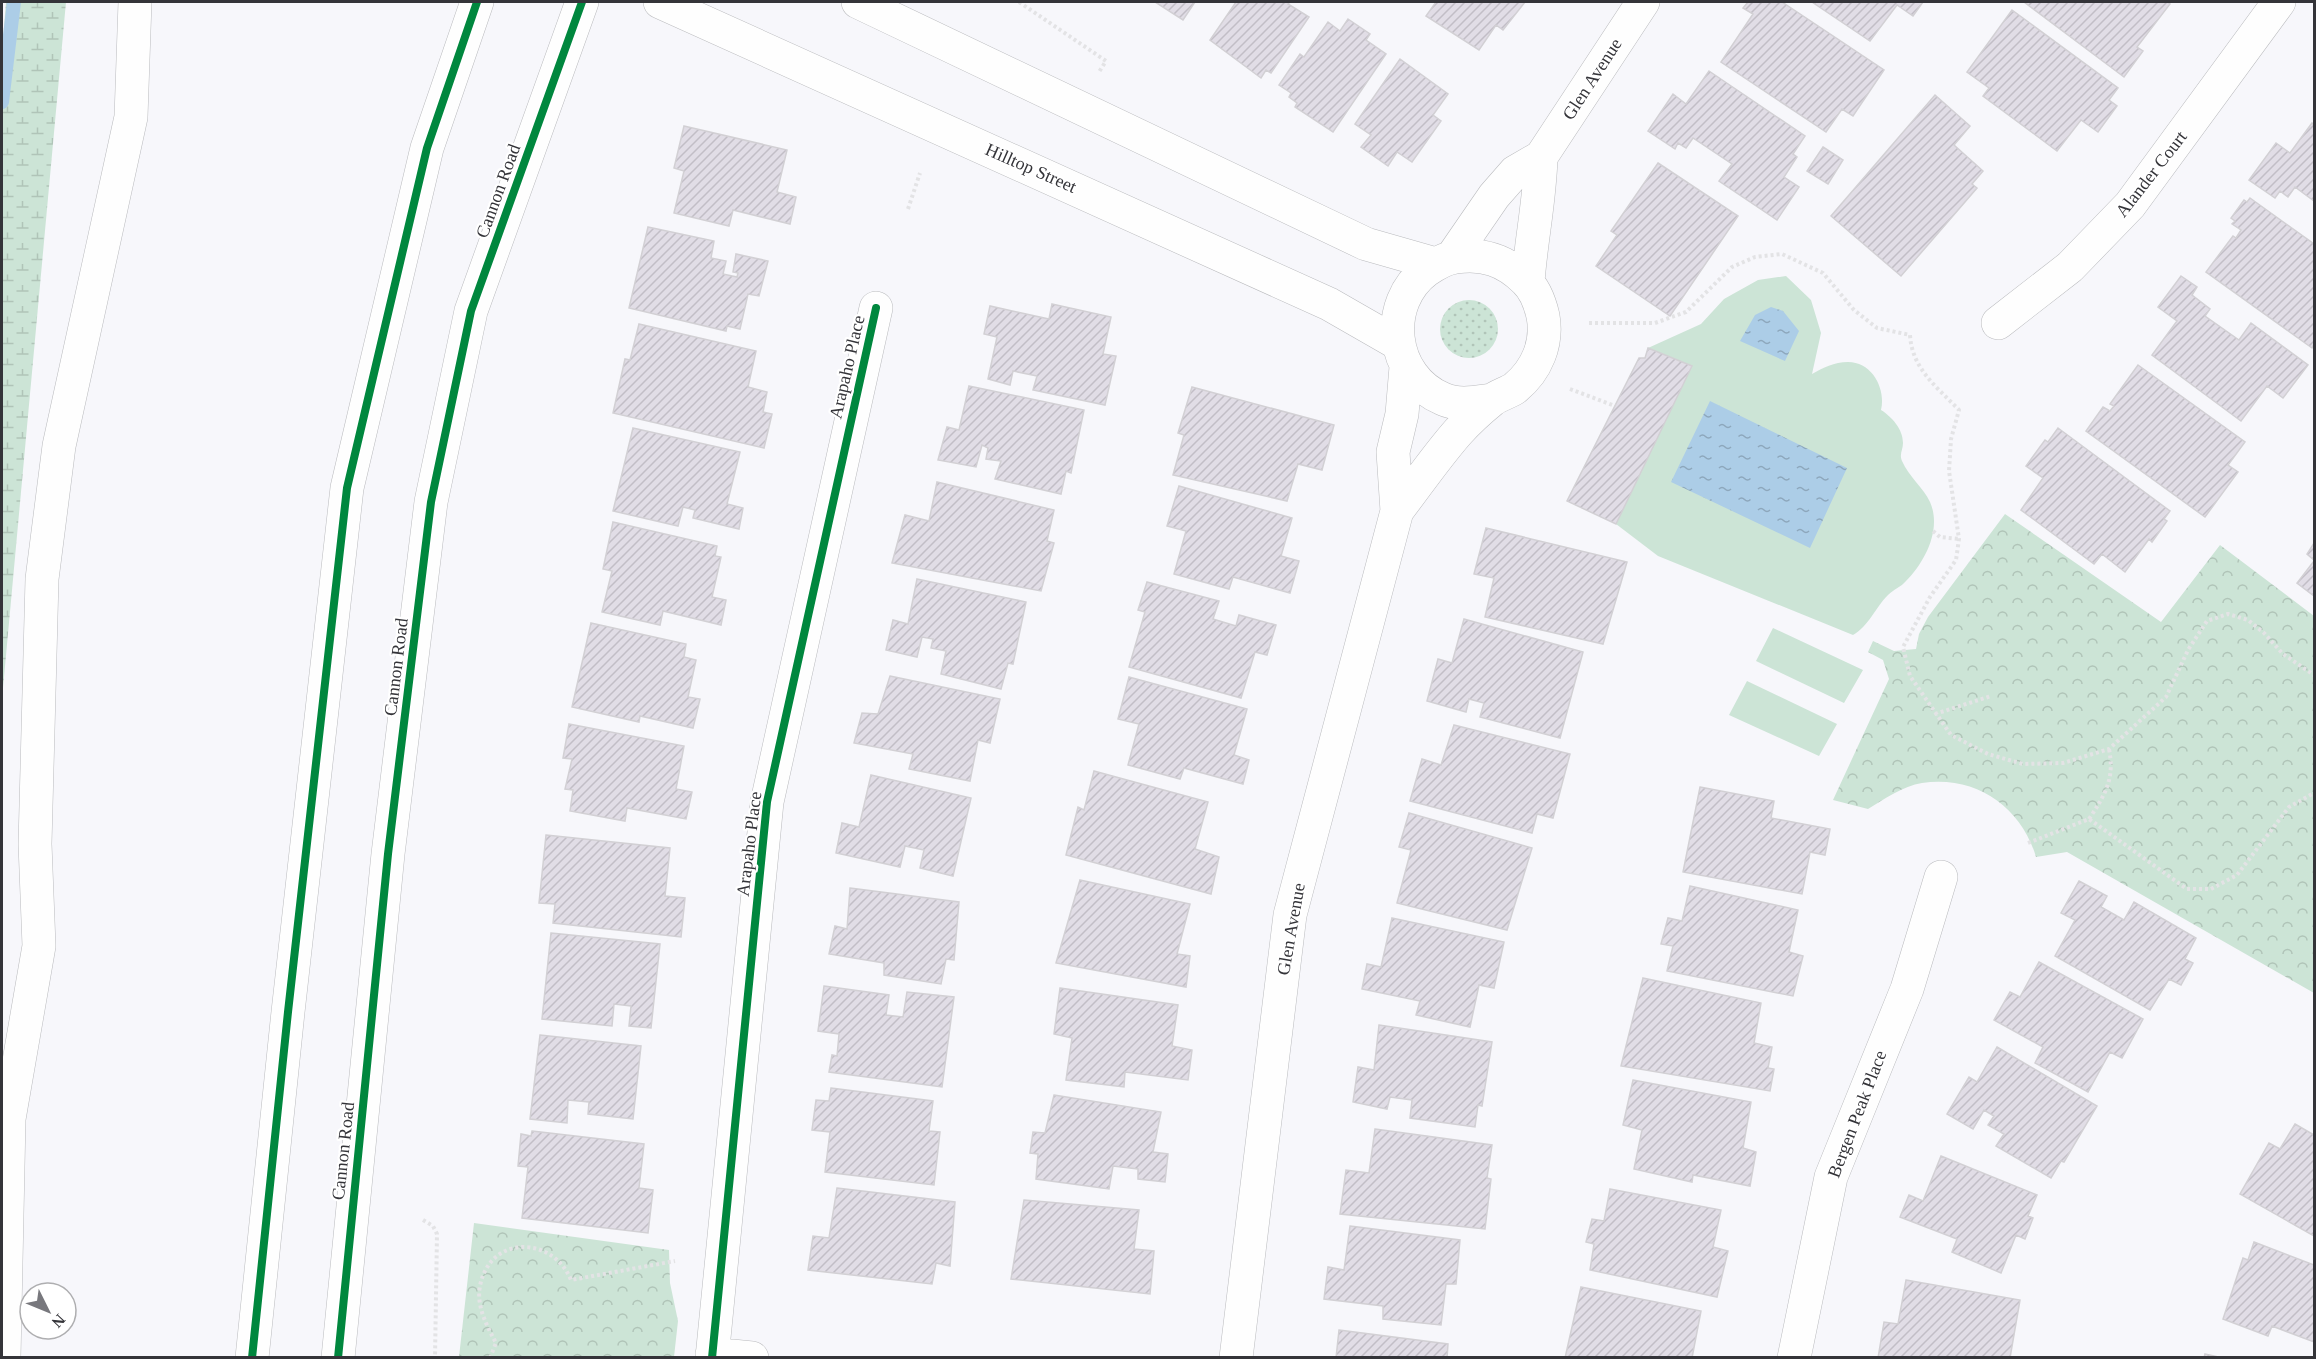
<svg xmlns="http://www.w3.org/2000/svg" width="2316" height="1359" font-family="Georgia,serif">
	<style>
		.grass { fill: url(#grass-dots) }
		.wetland { fill: url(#wetland-marsh) }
		.park { fill: url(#park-crowns) }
		.pitch { fill: #cce4d6 }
		.water { fill: url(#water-ripples) }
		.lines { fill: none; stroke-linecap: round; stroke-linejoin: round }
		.stream { stroke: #accde7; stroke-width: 14 }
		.building { fill: url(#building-hatch); stroke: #d2d0d4; stroke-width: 1.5 }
		.minor-casing { stroke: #babbbe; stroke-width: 34 }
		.major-casing { stroke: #babbbe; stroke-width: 34 }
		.path { stroke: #e3e3e5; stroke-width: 4; stroke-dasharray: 3 3; stroke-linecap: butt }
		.minor { stroke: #fefefe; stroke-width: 33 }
		.major { stroke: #fefefe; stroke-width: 33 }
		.cycleway-casing { stroke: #fff; stroke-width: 11 }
		.cycleway { stroke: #00873e; stroke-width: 8 }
		.labels { text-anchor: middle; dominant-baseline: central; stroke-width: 4.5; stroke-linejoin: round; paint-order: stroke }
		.street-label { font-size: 18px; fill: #343439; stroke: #fff }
	</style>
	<defs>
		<pattern id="grass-dots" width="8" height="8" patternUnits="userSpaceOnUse" patternTransform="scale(1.5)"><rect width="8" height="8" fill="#cce4d6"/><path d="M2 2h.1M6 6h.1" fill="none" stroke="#b0c4b8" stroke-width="1.8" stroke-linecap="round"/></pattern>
		<pattern id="wetland-marsh" width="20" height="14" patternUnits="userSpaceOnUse" patternTransform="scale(1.5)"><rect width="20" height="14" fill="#cce4d6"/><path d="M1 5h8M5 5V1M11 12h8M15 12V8" fill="none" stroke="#b0c4b8"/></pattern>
		<pattern id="park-crowns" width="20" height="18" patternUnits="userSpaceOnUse" patternTransform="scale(1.5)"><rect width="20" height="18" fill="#cce4d6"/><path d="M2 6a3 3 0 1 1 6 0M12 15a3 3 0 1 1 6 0" fill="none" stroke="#b0c4b8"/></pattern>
		<pattern id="water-ripples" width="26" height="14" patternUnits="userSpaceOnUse" patternTransform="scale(1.5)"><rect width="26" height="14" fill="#accde7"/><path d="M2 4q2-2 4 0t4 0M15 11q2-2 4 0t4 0" fill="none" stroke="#8da7bc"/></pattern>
		<pattern id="building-hatch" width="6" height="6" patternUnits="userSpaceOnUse" patternTransform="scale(1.5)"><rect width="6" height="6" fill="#e1dde6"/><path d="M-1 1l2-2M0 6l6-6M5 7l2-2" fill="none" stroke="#c2bec6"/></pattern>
	</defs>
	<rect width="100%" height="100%" fill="#f7f7fb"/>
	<!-- grass -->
	<path class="grass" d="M1440 329a29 29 0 1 1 58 0a29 29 0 1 1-58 0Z"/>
	<!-- wetland -->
	<path class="wetland" d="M6 2H66L2 699V52Z"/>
	<!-- park -->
	<path class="park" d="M2005 514 2161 622 2220 545 2314 616V993L2067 852 2036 857C2021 806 1975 775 1922 783 1903 786 1884 799 1868 809L1833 800 1889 679 1883 660 1868 652 1873 641 1894 651 1916 649 1919 634 1928 617Z
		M474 1223 669 1250 670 1283 678 1321 674 1357H459Z"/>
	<!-- pitch -->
	<path class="pitch" d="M1786 276 1811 300 1821 333 1812 374C1823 368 1834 362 1848 362 1873 362 1886 390 1881 410 1892 417 1903 429 1903 443 1903 450 1899 454 1902 461 1909 477 1923 487 1930 502 1942 529 1925 562 1906 581 1901 587 1894 589 1888 595 1875 608 1869 626 1853 635L1658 556 1616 524 1567 501 1639 358H1645L1648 348 1701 324 1724 299 1758 280Z
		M1773 628 1863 670 1844 703 1756 661Z
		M1747 681 1837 724 1819 756 1729 715Z"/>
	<!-- water -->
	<path class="water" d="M1771 307 1783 311 1799 331 1785 361 1740 341 1755 315Z
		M1710 401 1847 468 1810 548 1671 482Z"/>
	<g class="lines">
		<!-- stream -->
		<path class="stream" d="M2 102 14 2"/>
	</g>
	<!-- building -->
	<path class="building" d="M1155 2H1195L1183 20Z
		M1236 2H1290L1288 4 1309 17 1271 73 1266 70 1261 78 1210 40Z
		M1436 2H1525L1503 30 1496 25 1479 50 1426 16Z
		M1748 2H1782L1884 70 1853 116 1842 109 1826 132 1721 62 1753 14 1743 8Z
		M1812 2H1923L1913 16 1897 5 1870 41Z
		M2024 2H2167L2170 4 2137 47 2143 51 2124 77Z
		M2012 10 2118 88 2109 100 2117 106 2098 132 2081 120 2057 151 1983 96 1989 88 1967 72Z
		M1348 19 1370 34 1366 40 1386 54 1333 132 1295 107 1297 103 1289 97 1291 93 1279 85 1300 54 1304 57 1328 22 1340 31Z
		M1400 59 1448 94 1433 115 1441 121 1412 162 1397 152 1388 166 1361 147 1371 135 1355 124Z
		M1709 71 1805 136 1793 154 1797 157 1784 177 1799 187 1777 220 1719 181 1732 164 1693 138 1686 148 1678 143 1675 149 1648 131 1673 94 1686 104Z
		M1935 95 1970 126 1954 145 1983 171 1972 184 1977 188 1901 276 1831 216Z
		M2312 123 2314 125V201L2295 187 2288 197 2280 191 2275 198 2249 180 2276 143 2290 153Z
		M684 126 787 150 777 192 796 197 790 224 733 210 729 226 674 213 684 171 674 168Z
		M1823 147 1843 160 1828 184 1807 171Z
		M1658 163 1738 216 1670 316 1596 266 1617 235 1611 231Z
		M2250 198 2314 244V344L2312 348 2206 272 2233 236 2236 238 2241 230 2232 224 2235 221 2231 218 2244 200 2247 202Z
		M648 227 714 241 711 258 726 261 723 274 737 277 738 273 733 272 736 254 768 261 759 296 748 294 740 329 727 326 726 331 629 308Z
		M2181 276 2197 287 2192 295 2210 309 2205 316 2239 340 2251 323 2308 365 2283 398 2267 386 2241 421 2152 355 2177 321 2158 307Z
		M1052 304 1111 317 1103 354 1116 356 1105 405 1033 390 1037 376 1013 371 1010 385 988 379 997 337 984 334 990 306 1049 319Z
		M639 324 756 351 748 387 767 392 763 412 772 414 764 448 613 413 625 359 630 360Z
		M1648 348 1692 366 1616 524 1567 501 1639 358H1645Z
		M2138 365 2245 442 2228 465 2238 472 2205 517 2086 431 2103 407 2110 411 2114 406 2110 404Z
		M969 386 1084 410 1071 473 1066 471 1061 494 995 479 1001 461 986 459 988 448 982 445 976 467 938 460 947 427 959 430Z
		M1192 387 1334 425 1322 470 1298 464 1287 501 1173 475 1184 435 1178 433Z
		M633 428 740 452 727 504 743 508 739 529 693 518 695 510 683 507 678 526 613 511Z
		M2058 428 2170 511 2164 519 2167 521 2152 542 2149 539 2125 572 2102 554 2094 564 2021 510 2043 478 2026 466 2045 440 2048 442Z
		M937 482 1054 510 1047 541 1054 543 1041 591 892 563 905 515 929 521Z
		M1179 486 1292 518 1281 556 1299 561 1290 593 1233 577 1229 589 1174 574 1186 531 1167 526Z
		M613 522 717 546 715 556 721 557 712 597 726 600 721 625 663 611 660 625 602 612 612 571 603 569Z
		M1486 528 1627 562 1603 644 1485 617 1494 578 1474 574Z
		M2314 543V560L2307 554Z
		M2314 561V596L2297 583Z
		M917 579 1026 602 1013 664 1008 663 1001 689 941 674 946 651 931 648 933 639 922 637 917 657 886 650 893 620 908 624Z
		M1147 582 1219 601 1213 619 1236 626 1239 615 1276 625 1267 655 1255 652 1241 698 1129 667 1145 612 1138 610Z
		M1464 619 1583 652 1560 738 1480 717 1484 703 1469 699 1466 712 1427 701 1438 659 1452 663Z
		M591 623 686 644 684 657 696 660 688 697 700 699 693 728 640 716 639 722 572 707Z
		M890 676 1000 699 990 743 978 740 970 781 909 769 913 754 854 743 862 713 878 714Z
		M1129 677 1247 709 1234 755 1249 760 1243 784 1184 768 1180 779 1128 765 1139 724 1118 719Z
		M569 724 684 746 676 789 692 792 686 819 627 808 625 821 570 811 573 790 565 789 572 759 563 758Z
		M1454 725 1570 754 1553 818 1537 814 1532 833 1410 801 1422 759 1441 765Z
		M1094 771 1208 802 1195 849 1219 857 1211 894 1066 855 1078 807 1084 810Z
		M871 775 971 798 953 876 920 868 924 850 905 846 900 867 836 853 842 823 859 827Z
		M1700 787 1774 801 1771 818 1830 829 1825 855 1810 852 1802 894 1683 872Z
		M1409 813 1532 848 1507 930 1397 903 1411 850 1399 847Z
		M546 835 670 848 665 896 685 898 681 937 553 923 555 904 539 903Z
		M1080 880 1190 904 1177 954 1190 956 1186 987 1056 963Z
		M2079 881 2107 896 2101 907 2124 920 2134 902 2196 938 2185 959 2193 963 2181 985 2169 979 2150 1010 2055 956 2075 920 2061 913Z
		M1690 886 1798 910 1789 952 1803 956 1793 996 1667 971 1673 946 1661 944 1668 918 1682 921Z
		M850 888 959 902 954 960 946 959 941 984 884 975V963L829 954 835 926 847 929Z
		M1392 918 1504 942 1494 988 1479 985 1470 1027 1416 1015 1420 1001 1362 989 1367 964 1381 967Z
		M551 933 660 944 651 1028 629 1026 631 1006 614 1004 612 1026 542 1019Z
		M2039 962 2143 1019 2122 1058 2110 1052 2088 1092 2035 1063 2043 1047 1994 1020 2010 992 2020 997Z
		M1643 978 1761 1003 1754 1043 1772 1047 1768 1068 1774 1069 1770 1091 1621 1066Z
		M824 986 889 995 886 1015 903 1017 907 992 954 997 942 1087 829 1072 832 1055 837 1056 839 1034 818 1031Z
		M1060 988 1178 1005 1172 1046 1192 1050 1188 1080 1125 1072 1124 1087 1066 1080 1072 1038 1054 1034Z
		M1379 1025 1492 1042 1482 1106 1478 1105 1475 1127 1410 1118 1412 1100 1390 1097 1387 1109 1353 1102 1358 1067 1374 1070Z
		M540 1035 641 1046 633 1119 588 1114 589 1102 568 1100 567 1123 530 1119Z
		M1997 1047 2097 1106 2064 1162 2061 1161 2051 1178 1996 1146 2004 1134 1988 1125 1994 1116 1984 1110 1973 1129 1947 1114 1969 1077 1977 1082Z
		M1633 1080 1751 1102 1743 1148 1756 1152 1750 1186 1693 1175 1692 1182 1634 1169 1642 1130 1623 1125Z
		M831 1088 933 1101 929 1131 940 1132 934 1185 825 1172 830 1132 812 1130 816 1100 829 1101Z
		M1054 1095 1161 1112 1153 1152 1168 1154 1165 1182 1138 1179V1169L1113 1166 1109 1189 1036 1179 1038 1154 1030 1153 1033 1132 1045 1133Z
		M2295 1124 2314 1135V1236L2240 1194 2269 1143 2280 1149Z
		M1375 1129 1492 1145 1487 1178 1491 1179 1485 1229 1340 1214 1346 1170 1369 1173Z
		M532 1131 644 1144 639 1188 653 1190 648 1233 522 1218 528 1167 518 1166 521 1134 531 1136Z
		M1941 1156 2037 1195 2028 1216 2033 1218 2025 1239 2016 1235 2001 1273 1952 1252 1957 1239 1900 1217 1909 1195 1923 1201Z
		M837 1188 955 1202 950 1266 936 1263 932 1284 808 1270 813 1236 829 1238Z
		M1610 1189 1721 1210 1713 1247 1728 1251 1717 1297 1590 1270 1594 1244 1586 1242 1592 1219 1604 1221Z
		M1024 1200 1139 1210 1134 1249 1154 1251 1150 1294 1011 1279Z
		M1350 1226 1460 1240 1456 1284H1446L1441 1325 1383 1319V1306L1324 1299 1328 1267 1344 1270Z
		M2254 1242 2314 1265V1342L2272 1326 2268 1336 2223 1319 2243 1258 2248 1260Z
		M1906 1280 2020 1300 2010 1358H1878L1884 1322 1898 1324Z
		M1581 1287 1701 1311 1692 1358H1565Z
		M1339 1330 1448 1344 1447 1358H1336Z
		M2205 1354 2223 1358H2204Z"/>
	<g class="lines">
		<defs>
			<path id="minor" d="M660 2 1329 304 1397 343
				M858 2 1366 244 1436 264
				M1452 257 1494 196 1515 172 1541 157 1643 2
				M1528 282C1531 240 1540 199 1541 157
				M1998 323 2070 267 2130 205 2279 2
				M1397 511C1417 485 1436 457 1458 432 1468 421 1480 410 1491 401 1498 395 1508 393 1515 388 1537 370 1548 343 1543 316 1540 303 1535 289 1525 280 1505 260 1483 253 1456 257 1445 258 1436 264 1427 270 1382 303 1390 377 1443 399 1458 406 1477 402 1492 400
				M712 1354 752 1358
				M4 1358 9 1119 39 946 35 844 42 579 59 446 131 117 135 2
				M712 1358 767 802 876 308
				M1236 1358 1290 915 1397 511 1393 452 1402 414 1406 367
				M1794 1358 1831 1177 1907 989 1941 877"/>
			<path id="major" d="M252 1358 288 1012 347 488 427 148 477 2
				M338 1358 388 854 431 502 471 311 582 2"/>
		</defs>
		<!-- minor casing -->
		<use href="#minor" class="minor-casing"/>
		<!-- major casing -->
		<use href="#major" class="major-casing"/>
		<!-- path -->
		<path class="path" d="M1019 2 1106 61 1099 72
			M908 209 920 173
			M1589 323H1655L1686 312 1732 267 1755 257 1782 254 1823 273 1854 310 1877 328 1910 335C1912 369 1937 387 1959 410L1951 439 1949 471 1959 539 1956 560 1930 597 1903 647 1910 676 1951 735 1988 754 2023 764 2063 763 2109 749 2166 697 2188 650 2207 621 2228 614 2248 620 2264 633 2283 654 2314 675
			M1570 389 1615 406
			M1933 531 1940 537 1959 539
			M1935 714 1991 696
			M2089 819C2105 795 2115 779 2109 749
			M2028 843 2089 819 2187 889H2211L2237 875 2289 807 2314 793
			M423 1220 433 1226 437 1234 435 1358
			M490 1358 496 1343C487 1326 476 1306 480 1286 490 1234 553 1236 571 1280L675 1261"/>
		<!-- minor -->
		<use href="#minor" class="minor"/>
		<!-- major -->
		<use href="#major" class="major"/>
		<defs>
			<path id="cycleway" d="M252 1358 288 1012 347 488 427 148 477 2
				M338 1358 388 854 431 502 471 311 582 2
				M712 1358 767 802 876 308"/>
		</defs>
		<!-- cycleway casing -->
		<use href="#cycleway" class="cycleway-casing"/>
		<!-- cycleway -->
		<use href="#cycleway" class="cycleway"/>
	</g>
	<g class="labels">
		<!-- street labels -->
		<g class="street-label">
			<text transform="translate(1592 79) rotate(-57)">Glen Avenue</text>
			<text transform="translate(1031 168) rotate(24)">Hilltop Street</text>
			<text transform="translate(2151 174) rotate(-52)">Alander Court</text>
			<text transform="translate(498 191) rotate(-70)">Cannon Road</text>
			<text transform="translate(847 367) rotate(-77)">Arapaho Place</text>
			<text transform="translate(396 667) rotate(-83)">Cannon Road</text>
			<text transform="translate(749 844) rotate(-83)">Arapaho Place</text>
			<text transform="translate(1291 929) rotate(-80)">Glen Avenue</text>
			<text transform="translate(1857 1114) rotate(-69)">Bergen Peak Place</text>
			<text transform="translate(343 1151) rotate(-84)">Cannon Road</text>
		</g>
	</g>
	<!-- border -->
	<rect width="2316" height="1359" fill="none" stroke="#343439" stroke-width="6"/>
	<!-- north arrow -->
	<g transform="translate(48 1311) rotate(133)"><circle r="28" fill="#ffffff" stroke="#aeaeb0" stroke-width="1.5"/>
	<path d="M0-4.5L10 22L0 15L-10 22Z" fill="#78787d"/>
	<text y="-9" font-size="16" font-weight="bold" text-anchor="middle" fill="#343439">N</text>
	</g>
</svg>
